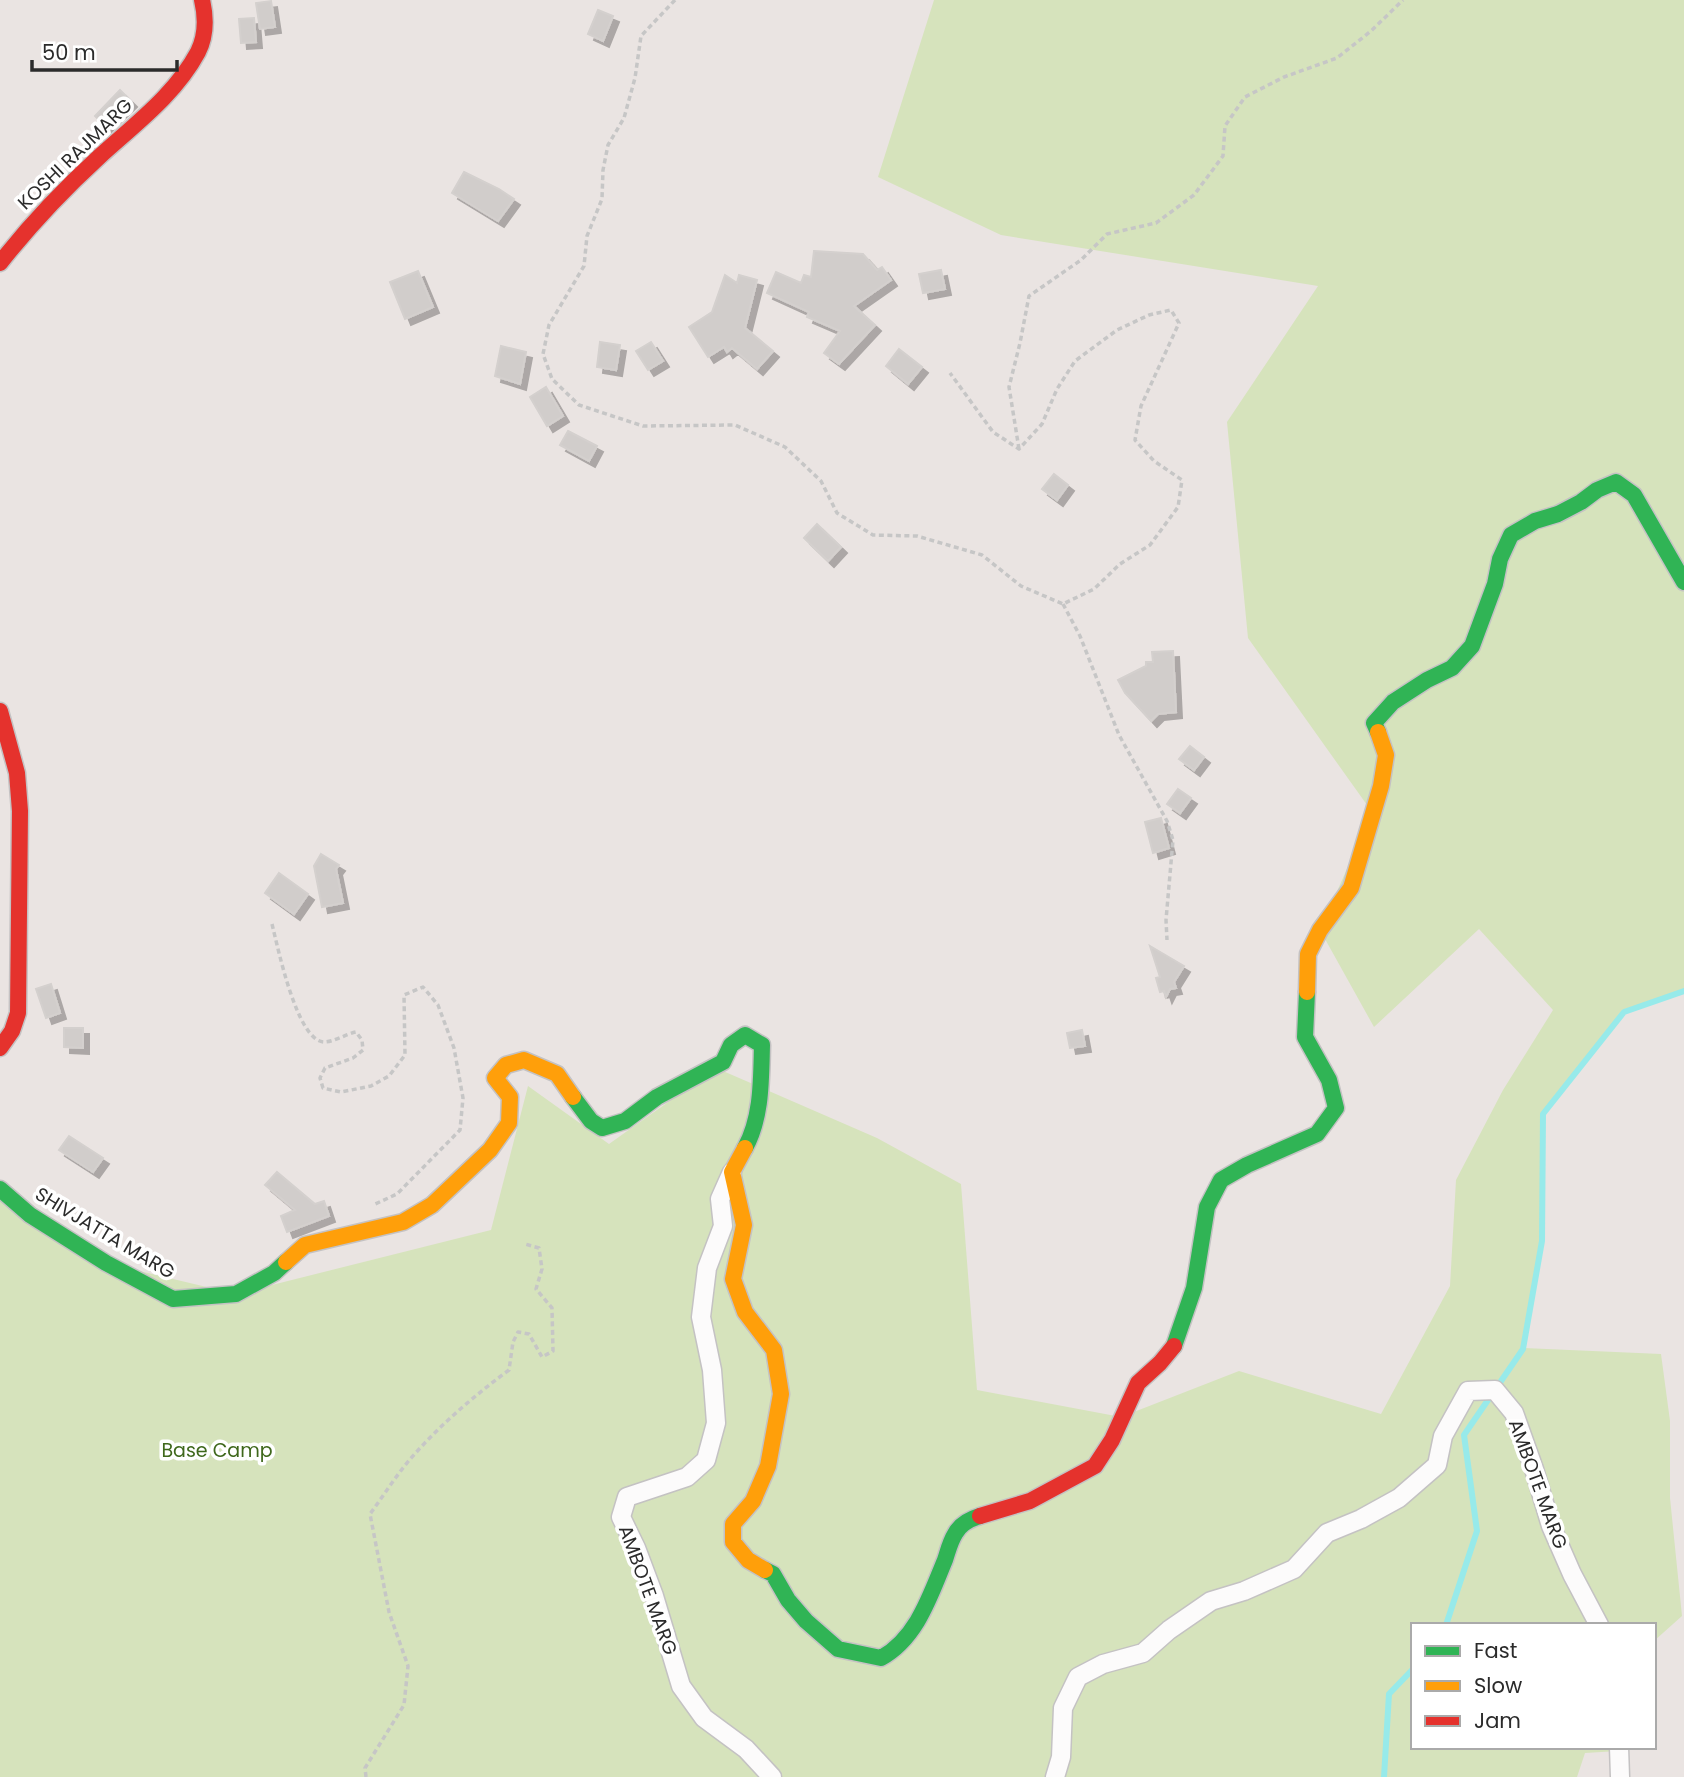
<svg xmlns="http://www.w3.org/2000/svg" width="1684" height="1777" font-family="Poppins,sans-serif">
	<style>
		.green { fill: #d6e3bc }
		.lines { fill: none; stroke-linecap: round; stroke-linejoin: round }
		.stream { stroke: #97eaea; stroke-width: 6 }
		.building { fill: #d1cdcb; stroke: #d4d0ce; stroke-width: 2; filter: url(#shadow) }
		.street-casing { stroke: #c4c2c3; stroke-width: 21 }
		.fast-casing { stroke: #c4c2c3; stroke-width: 19 }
		.slow-casing { stroke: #c4c2c3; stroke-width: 19 }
		.jam-casing { stroke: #c4c2c3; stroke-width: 19 }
		.path { stroke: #c6c6c6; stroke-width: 3.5; stroke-dasharray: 5 3.5; stroke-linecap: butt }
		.street { stroke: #fcfbfb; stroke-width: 18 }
		.fast { stroke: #30b455; stroke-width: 16 }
		.slow { stroke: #ff9f0a; stroke-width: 16 }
		.jam { stroke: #e5322d; stroke-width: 16 }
		.labels { text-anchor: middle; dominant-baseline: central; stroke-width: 7; stroke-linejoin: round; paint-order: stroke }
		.street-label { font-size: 19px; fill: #2b2b2b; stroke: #fff }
		.park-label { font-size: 19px; fill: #3f681c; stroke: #fff }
	</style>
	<defs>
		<filter id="shadow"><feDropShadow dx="6" dy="6" stdDeviation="0" flood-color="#0004"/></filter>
	</defs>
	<rect width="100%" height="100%" fill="#eae4e2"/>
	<!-- green -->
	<path class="green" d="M934 0H1684V991L1624 1012 1543 1114 1542 1241 1523 1348 1661 1354 1670 1421V1498L1682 1616 1654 1641V1625H1413V1747H1619L1618 1751 1585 1753 1577 1777H0V1185L106 1263 236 1294 491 1230 528 1086 609 1144 716 1068 877 1138 961 1184 977 1390 1121 1417 1239 1371 1381 1414 1450 1286 1456 1180 1503 1090 1553 1010 1479 929 1374 1027 1320 930 1372 812 1248 638 1227 422 1318 286 1001 235 878 177Z"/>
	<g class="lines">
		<!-- stream -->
		<path class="stream" d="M1446 1625 1477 1531 1464 1435 1523 1349 1542 1241 1543 1114 1624 1012 1684 991
			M1384 1777 1389 1694 1413 1669"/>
	</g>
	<!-- building -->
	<path class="building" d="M271 1 275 27 260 29 256 3Z
		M598 10 613 16 603 41 588 34Z
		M254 18 256 42 241 43 239 19Z
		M120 90 131 101 105 126 95 116Z
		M464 172 499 189 514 199 498 221 452 193Z
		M814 251 863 254 877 270 882 267 891 280 854 306 875 325 839 364 824 353 840 331 807 317 809 312 767 293 776 272 801 283 804 275 811 277Z
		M941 270 945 289 923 293 919 274Z
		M418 271 433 307 405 319 390 282Z
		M725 275 737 283 739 275 757 280 745 328 773 351 757 369 732 348 727 352 724 347 708 357 689 327 712 312Z
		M600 342 620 345 616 370 597 367Z
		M651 342 663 361 648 370 636 351Z
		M501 346 526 352 520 384 495 376Z
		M899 349 922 367 908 384 886 366Z
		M546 387 563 416 547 426 530 397Z
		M568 431 597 446 589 461 560 445Z
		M1054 474 1068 485 1057 500 1042 489Z
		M817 524 841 547 828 561 804 538Z
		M1173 651 1176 712 1158 714 1151 721 1125 693 1118 680 1146 666V662H1153L1152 652Z
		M1190 746 1204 757 1194 770 1179 759Z
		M1178 789 1191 798 1180 813 1167 804Z
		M1161 818 1169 848 1153 853 1145 822Z
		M321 854 339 865 336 869 343 903 322 907 314 866Z
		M279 873 308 894 294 914 265 893Z
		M1150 946 1184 966 1174 982 1176 988 1170 989 1166 997 1164 991 1160 992 1156 978 1160 977Z
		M51 984 60 1013 46 1018 36 989Z
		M64 1028H83V1048L64 1047Z
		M1082 1030 1085 1046 1070 1048 1067 1033Z
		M69 1136 103 1158 93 1172 59 1150Z
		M277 1172 315 1204 324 1201 329 1216 287 1232 281 1216 295 1210 265 1185Z"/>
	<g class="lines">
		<defs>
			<path id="street" d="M732 1172 720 1199 723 1226 707 1268 701 1317 712 1370 716 1423 706 1460 687 1477 627 1497 621 1517 636 1548 654 1596 681 1686 704 1718 746 1749 772 1777
				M1619 1747 1620 1777
				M1055 1777 1061 1757 1063 1708 1078 1677 1103 1664 1143 1653 1169 1630 1211 1601 1244 1591 1294 1569 1327 1533 1361 1519 1399 1498 1437 1465 1443 1436 1468 1391 1495 1390 1514 1413 1534 1469 1551 1526 1572 1574 1599 1625"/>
			<path id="fast" d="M1378 732 1374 723 1393 702 1427 680 1452 668 1472 646 1495 584 1500 559 1511 535 1535 521 1558 514 1581 502 1597 490 1616 482 1634 495 1684 582
				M573 1097 591 1121 602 1128 625 1121 657 1097 723 1062 731 1045 745 1035 762 1045C761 1080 762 1117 745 1148
				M0 1189 30 1215 106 1263 173 1299 236 1294 274 1273 286 1262
				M1174 1346 1194 1288 1207 1207 1221 1180 1247 1165 1317 1134 1336 1108 1329 1080 1305 1037 1307 992
				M765 1570 773 1574 788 1600 806 1621 838 1649 881 1658C917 1638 930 1596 945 1560 948 1551 950 1542 955 1534 960 1524 970 1519 980 1516"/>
			<path id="slow" d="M1307 992 1308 954 1320 930 1351 888 1381 786 1386 755 1378 732
				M745 1148 732 1172 744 1225 733 1279 745 1312 774 1350 781 1394 768 1466 753 1501 733 1524V1542L748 1560 765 1570
				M286 1262 305 1245 403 1222 432 1205 490 1150 509 1123 510 1097 495 1078 506 1065 524 1060 557 1074 573 1097"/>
			<path id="jam" d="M0 263C30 225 63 190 99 157 134 125 175 95 198 52 206 36 206 17 202 0
				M0 711 17 773 20 811 18 1013 12 1031 0 1048
				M980 1516 1030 1501 1095 1466 1112 1440 1138 1383 1160 1363 1174 1346"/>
		</defs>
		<!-- street casing -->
		<use href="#street" class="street-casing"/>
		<!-- fast casing -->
		<use href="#fast" class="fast-casing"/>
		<!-- slow casing -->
		<use href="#slow" class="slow-casing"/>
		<!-- jam casing -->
		<use href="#jam" class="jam-casing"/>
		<!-- path -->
		<path class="path" d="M675 0 641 36 635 78 624 118 608 145 603 170 602 199 587 236 584 266 549 325 543 354 552 379 579 405 643 426 735 425 785 447 821 481 837 513 873 535 917 536 982 555 1021 586 1063 604 1094 589 1120 564 1150 545 1178 507 1182 480 1154 461 1135 440 1141 406 1179 323 1171 310 1149 315 1117 330 1075 361 1057 389 1042 424 1019 449 993 432 950 373
			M1019 449 1009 387 1020 343 1029 296 1081 260 1107 234 1156 223 1194 195 1223 156 1225 126 1245 97 1284 77 1337 58 1371 31 1403 0
			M1063 604 1080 636 1119 735 1167 821 1173 840 1166 920 1167 940
			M272 924C278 948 297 1041 324 1042 334 1042 346 1034 356 1032L362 1040 363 1050 353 1058 325 1068 320 1078 323 1088 341 1092 371 1086 389 1076 405 1055 404 995 423 987 438 1005 454 1048 463 1098 460 1130 397 1194 373 1205
			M366 1777 365 1768 404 1705 408 1666 389 1612 370 1514C384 1495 397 1474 412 1457 441 1424 474 1396 509 1370L513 1342 518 1332 529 1334 542 1357 553 1351 552 1308 536 1289 542 1269 539 1248 525 1244"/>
		<!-- street -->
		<use href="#street" class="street"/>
		<!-- fast -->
		<use href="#fast" class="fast"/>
		<!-- slow -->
		<use href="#slow" class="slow"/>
		<!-- jam -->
		<use href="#jam" class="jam"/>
	</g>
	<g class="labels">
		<!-- street labels -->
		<g class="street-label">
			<text transform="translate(75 154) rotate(-44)">KOSHI RAJMARG</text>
			<text transform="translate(105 1233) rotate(31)">SHIVJATTA MARG</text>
			<text transform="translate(1538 1484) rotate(70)">AMBOTE MARG</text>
			<text transform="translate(648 1590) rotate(70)">AMBOTE MARG</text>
		</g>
		<!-- park labels -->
		<g class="park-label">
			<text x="217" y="1450">Base Camp</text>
		</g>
	</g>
	<!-- legend -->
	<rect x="1411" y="1623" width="245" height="126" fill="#ffffff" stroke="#aaaaaa" stroke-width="2"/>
	<rect x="1425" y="1646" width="35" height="10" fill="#30b455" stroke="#aaaaaa" stroke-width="2"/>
	<text x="1474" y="1658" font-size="21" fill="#2b2b2b">Fast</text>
	<rect x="1425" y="1681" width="35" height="10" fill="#ff9f0a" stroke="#aaaaaa" stroke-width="2"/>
	<text x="1474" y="1693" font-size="21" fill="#2b2b2b">Slow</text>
	<rect x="1425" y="1716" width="35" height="10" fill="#e5322d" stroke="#aaaaaa" stroke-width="2"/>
	<text x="1474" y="1728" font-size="21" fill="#2b2b2b">Jam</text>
	<!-- scale -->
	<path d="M32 60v10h145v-10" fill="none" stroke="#2b2b2b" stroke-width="3.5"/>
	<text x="42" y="60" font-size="21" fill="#2b2b2b" stroke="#ffffff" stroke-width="5" paint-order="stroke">50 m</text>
</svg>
